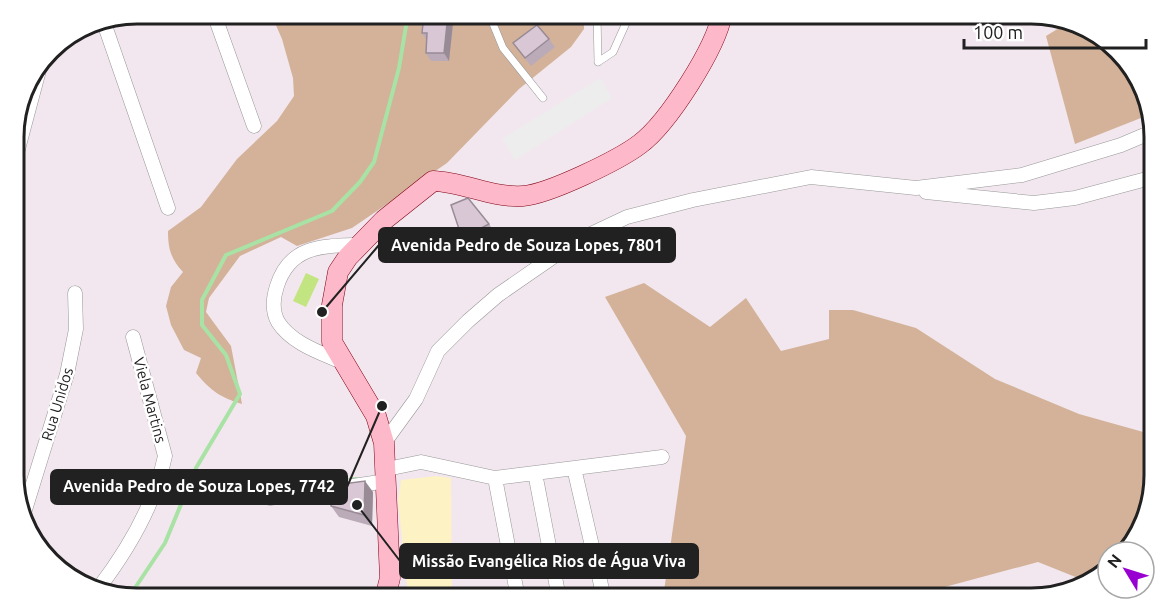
<svg xmlns="http://www.w3.org/2000/svg" width="1168" height="612" font-family="Ubuntu,sans-serif">
	<style>
		.forest { fill: #d3b299 }
		.park { fill: #fdf2c3 }
		.pitch { fill: #c3e581 }
		.parking { fill: #ededed }
		.lines { fill: none; stroke-linecap: round; stroke-linejoin: round }
		.stream { stroke: #a8e2a5; stroke-width: 4 }
		.lane-casing { stroke: #989898; stroke-width: 8 }
		.street-casing { stroke: #989898; stroke-width: 15 }
		.secondary-casing { stroke: #800015; stroke-width: 21 }
		.lane { stroke: #fff; stroke-width: 7 }
		.street { stroke: #fff; stroke-width: 14 }
		.secondary { stroke: #fdb9c9; stroke-width: 20 }
		.wall { fill: #bbabb8 }
		.shaded-wall { fill: #988b96 }
		.building { fill: #d9c7d6; stroke: #988b96; stroke-width: 1.5 }
		.labels { text-anchor: middle; dominant-baseline: central; stroke-width: 5; stroke-linejoin: round; paint-order: stroke }
		.street-label { font-size: 15px; fill: #212121; stroke: #fff }
		.rim { fill: none; stroke: #212121; stroke-width: 3 }
		.leader { fill: none; stroke: #212121; stroke-width: 2 }
		.callout-dot { fill: #212121; stroke: #fff; stroke-width: 2 }
		.callout { fill: #212121; stroke: #212121; stroke-width: 2 }
		.callout-label { font-size: 16px; text-anchor: middle; font-weight: bold; fill: #fff }
	</style>
	<rect width="100%" height="100%" fill="#f2e7ee"/>
	<!-- forest -->
	<path class="forest" d="M271 14H584V29L571 47 519 89 447 163 352 228 297 246 281 237 240 256 209 298 206 312 231 346 242 404C221 398 210 390 196 373L201 358 184 350 171 325 166 306 171 287 183 272C171 259 168 249 168 231L201 207 237 159 277 121 294 96 293 78 282 39Z
		M1069 22 1086 26 1134 68 1151 114 1075 144 1046 36Z
		M644 283 710 327 746 298 781 351 829 339V310H853L916 328 995 379 1079 414 1154 435V476L1142 530 1122 552H1108V568L1099 578 1088 582 1038 562 904 598H663L686 436 605 297Z"/>
	<!-- park -->
	<path class="park" d="M436 476 451 478 452 598H401L407 586 398 501 401 480Z"/>
	<!-- pitch -->
	<path class="pitch" d="M306 273 319 279 306 307 293 301Z"/>
	<!-- parking -->
	<path class="parking" d="M600 78 612 98 515 160 502 139Z"/>
	<g class="lines">
		<!-- stream -->
		<path class="stream" d="M192 477 240 491 356 479
			M129 597 165 543 196 468 240 394 226 355 202 325V300L226 255 332 211 360 182 374 162 399 68 408 14"/>
		<defs>
			<path id="lane" d="M489 14 503 48 543 98
				M597 14 598 62
				M598 62 613 52 630 14"/>
			<path id="street" d="M214 14 254 126
				M103 20 168 208
				M14 164 41 63
				M926 192 1034 203 1075 198 1154 177
				M344 363C322 353 292 344 278 322 272 311 273 298 277 286 290 245 322 246 359 245
				M384 443 416 399 438 351 468 321 498 295 576 241 627 217 693 200 811 177 916 188 1022 175 1121 145 1154 131
				M574 468 604 598
				M387 469 421 462 495 478 662 457
				M535 473 559 598
				M495 478 518 598
				M270 498 387 481
				M24 513 67 374 76 329 75 293
				M98 589C127 551 155 503 165 456L133 337"/>
			<path id="secondary" d="M385 598 390 578 384 443 376 416 332 342V305L338 272 348 257 384 220 433 181C464 182 492 198 523 196 549 194 619 160 640 144 668 123 716 48 722 14"/>
		</defs>
		<!-- lane casing -->
		<use href="#lane" class="lane-casing"/>
		<!-- street casing -->
		<use href="#street" class="street-casing"/>
		<!-- secondary casing -->
		<use href="#secondary" class="secondary-casing"/>
		<!-- lane -->
		<use href="#lane" class="lane"/>
		<!-- street -->
		<use href="#street" class="street"/>
		<!-- secondary -->
		<use href="#secondary" class="secondary"/>
	</g>
	<!-- wall -->
	<path class="wall" d="M424 14H454L449 61H431L426 53V39L422 33Z
		M549 39 555 47 531 66 513 43Z
		M489 224 497 236 470 250 462 238Z
		M373 492 372 526 339 517 331 506Z"/>
	<!-- shaded-wall -->
	<path class="shaded-wall" d="M448 14H454L449 61 444 53Z
		M365 481 373 492 372 526 364 515Z"/>
	<!-- building -->
	<path class="building" d="M424 14H448L444 53H426L427 33H422Z
		M537 25 549 39 525 58 513 43Z
		M468 198 489 224 462 238 451 205Z
		M365 481 364 515 331 506 335 485Z"/>
	<g class="labels">
		<!-- street labels -->
		<g class="street-label">
			<text transform="translate(150 400) rotate(75)">Viela Martins</text>
			<text transform="translate(57 404) rotate(-73)">Rua Unidos</text>
		</g>
	</g>
	<!-- crop -->
	<path d="M0 0H1168V612H0ZM137 24H1031A113 113 0 0 1 1144 137V475A113 113 0 0 1 1031 588H137A113 113 0 0 1 24 475V137A113 113 0 0 1 137 24Z" fill="#fff" fill-rule="evenodd"/>
	<path class="rim" d="M137 24H1031A113 113 0 0 1 1144 137V475A113 113 0 0 1 1031 588H137A113 113 0 0 1 24 475V137A113 113 0 0 1 137 24Z"/>
	<!-- callouts -->
	<path class="leader" d="M322 312L379 245M382 406L347 487M357 505L400 561"/>
	<g class="callout-dot">
		<circle cx="322" cy="312" r="6"/>
		<circle cx="382" cy="406" r="6"/>
		<circle cx="357" cy="505" r="6"/>
	</g>
	<g class="callout">
		<rect x="379" y="228" width="296" height="34" rx="6"/>
		<rect x="51" y="470" width="296" height="34" rx="6"/>
		<rect x="400" y="544" width="298" height="34" rx="6"/>
	</g>
	<g class="callout-label">
		<text x="527" y="251">Avenida Pedro de Souza Lopes, 7801</text>
		<text x="199" y="492">Avenida Pedro de Souza Lopes, 7742</text>
		<text x="549" y="567">Missão Evangélica Rios de Água Viva</text>
	</g>
	<!-- north arrow -->
	<g transform="translate(1126 570) rotate(308)"><circle r="28" fill="#ffffff" stroke="#a6a6a6" stroke-width="1.5"/>
	<path d="M0-4.5L10 22L0 15L-10 22Z" fill="#9800d2"/>
	<text y="-9" font-size="16" font-weight="bold" text-anchor="middle" fill="#212121">N</text>
	</g>
	<!-- scale -->
	<path d="M964 39v9h182v-9" fill="none" stroke="#212121" stroke-width="3"/>
	<text x="973" y="39" font-size="18" fill="#212121" stroke="#ffffff" stroke-width="4.5" paint-order="stroke">100 m</text>
</svg>
